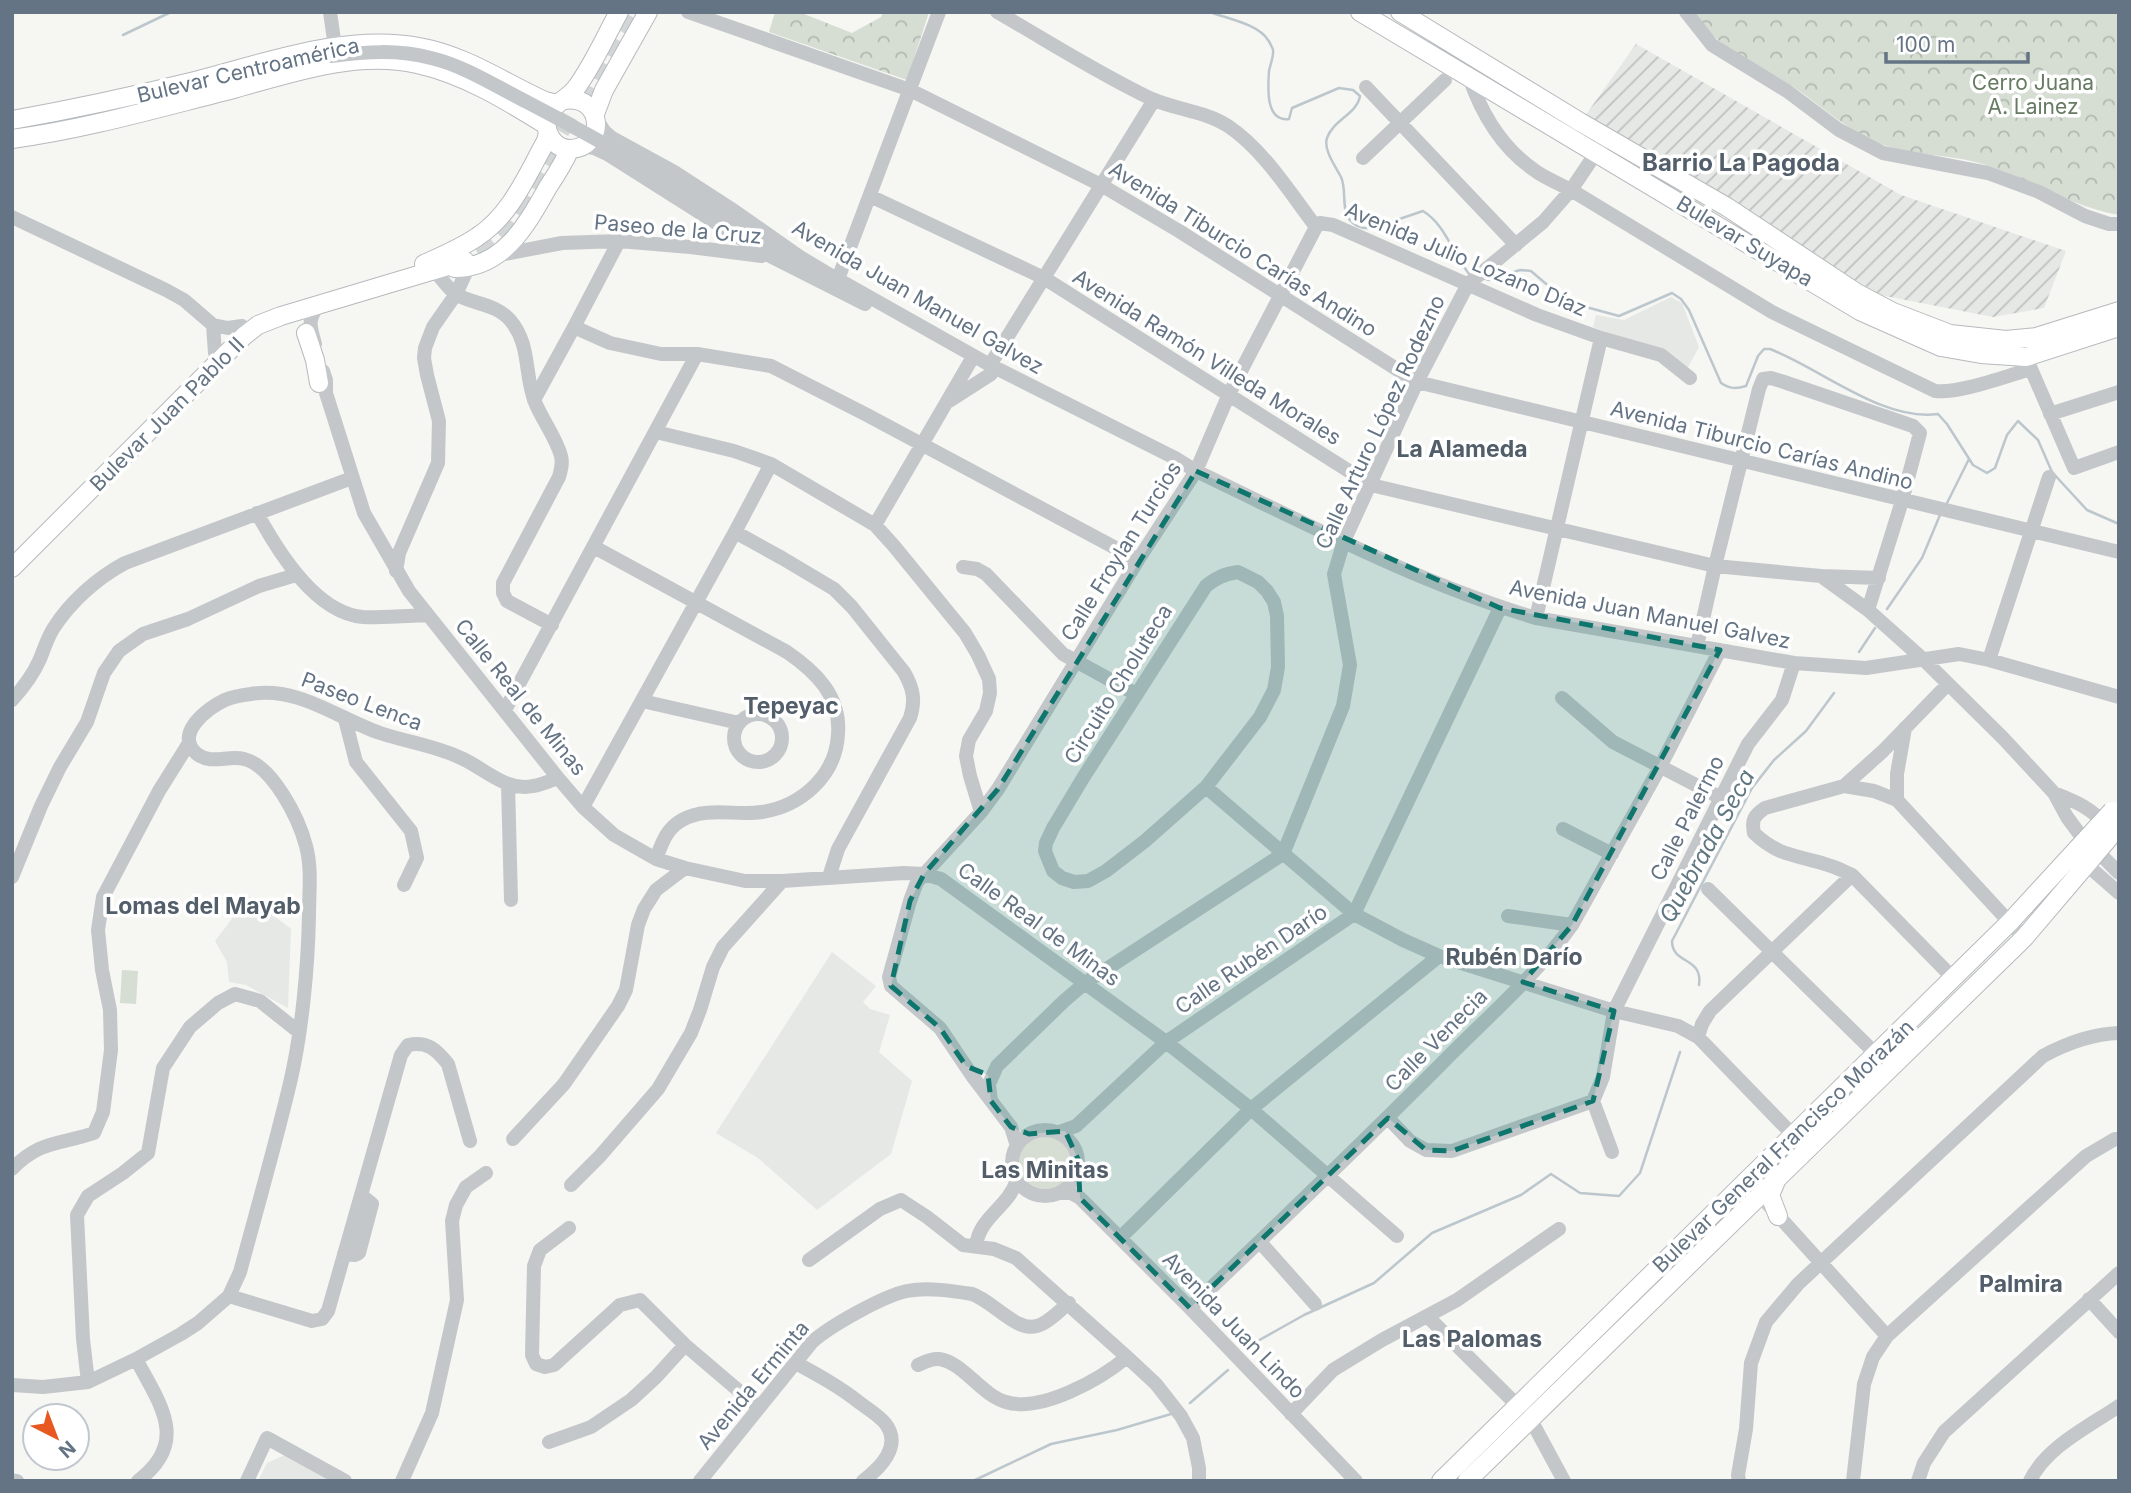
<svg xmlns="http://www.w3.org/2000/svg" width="2131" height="1493" font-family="Inter,sans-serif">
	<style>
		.built { fill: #e6e8e6 }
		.industrial { fill: url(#industrial-furrows) }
		.green { fill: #d6ddd3 }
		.forest { fill: url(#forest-crowns) }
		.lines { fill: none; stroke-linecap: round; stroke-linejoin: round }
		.stream { stroke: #bcc7cd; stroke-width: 2.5 }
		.major-tunnel { stroke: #d2d6d6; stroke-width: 18; stroke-dasharray: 18 9; stroke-linecap: butt }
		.major-casing { stroke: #b6babe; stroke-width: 20 }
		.minor { stroke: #c3c7ca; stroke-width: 14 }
		.major { stroke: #fff; stroke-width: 18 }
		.major-bridge-casing { stroke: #b6babe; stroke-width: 20; stroke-linecap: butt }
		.minor-bridge { stroke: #c3c7ca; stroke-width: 14 }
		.major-bridge { stroke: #fff; stroke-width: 18 }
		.marked { fill: #0f766e; fill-opacity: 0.2; stroke: #0f766e; stroke-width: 5; stroke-dasharray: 14 9; stroke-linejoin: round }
		.labels { text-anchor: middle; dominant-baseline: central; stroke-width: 7; stroke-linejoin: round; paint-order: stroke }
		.street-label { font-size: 21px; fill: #647484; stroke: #fff }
		.park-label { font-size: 21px; fill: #677b63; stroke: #fff }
		.neighbourhood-label { font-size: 23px; font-weight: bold; fill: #525e69; stroke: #fff }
		.water-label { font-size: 23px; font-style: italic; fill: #5f7781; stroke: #fff }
		.quarter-label { font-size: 24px; font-weight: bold; fill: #525e69; stroke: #fff }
	</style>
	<defs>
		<pattern id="industrial-furrows" width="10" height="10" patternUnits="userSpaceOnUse" patternTransform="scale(1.75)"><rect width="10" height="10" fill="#e6e8e6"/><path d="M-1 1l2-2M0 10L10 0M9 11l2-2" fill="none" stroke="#bec1c0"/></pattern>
		<pattern id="forest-crowns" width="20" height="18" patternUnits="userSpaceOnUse" patternTransform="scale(1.75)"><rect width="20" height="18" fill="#d6ddd3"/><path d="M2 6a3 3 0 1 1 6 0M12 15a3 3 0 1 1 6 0" fill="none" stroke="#b1b8b1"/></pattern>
	</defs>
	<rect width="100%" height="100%" fill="#f6f6f2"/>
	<!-- built -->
	<path class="built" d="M1671 297 1682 303 1699 347 1687 369 1593 327 1596 315 1624 320Z
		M249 896 291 929 288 1008 246 985 229 982 227 962 215 941Z
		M832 952 876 986 863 1002 870 1009 890 1015 879 1052 912 1081 891 1154 817 1210 758 1158 716 1133Z
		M285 1455 335 1481H258L267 1463Z"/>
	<!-- industrial -->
	<path class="industrial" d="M1636 44 1901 195 2066 251 2044 308 1993 317 1880 295 1585 116Z"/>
	<!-- green -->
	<path class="green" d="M122 970 138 971 136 1004 120 1003Z
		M1018 1163a27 27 0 1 1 54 0a27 27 0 1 1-54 0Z"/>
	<!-- forest -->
	<path class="forest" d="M775 12H799L852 33 881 17 883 12H929L907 80 769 32Z
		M1693 12H2119V215C2074 207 2032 181 1989 166 1955 154 1918 157 1884 145 1849 133 1825 108 1795 88 1760 64 1716 49 1693 12Z"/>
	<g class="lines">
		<!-- stream -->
		<path class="stream" d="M1210 12C1228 19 1258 24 1268 40 1269 41 1273 49 1273 50 1274 56 1270 65 1269 71 1268 87 1265 122 1289 119L1292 108 1339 88 1353 90 1360 96C1357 114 1333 120 1327 138 1323 150 1336 167 1341 177 1347 190 1341 207 1349 219 1355 227 1364 229 1373 228L1423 211C1446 225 1453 255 1470 275
			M123 35 171 12
			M1483 278 1489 280 1520 270 1531 271 1545 283 1575 304 1619 316 1672 293 1681 299 1689 310 1721 383C1730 389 1736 389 1746 386L1758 356 1764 349H1770C1820 368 1883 422 1938 414L1947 424 1973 465 1987 473 1995 468 2007 435 2018 421 2038 440 2052 472 2087 510 2119 524
			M1947 503 1969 459
			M1887 609 1922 558 1940 515
			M1859 652 1875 628
			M1699 985C1703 956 1672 965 1672 941L1752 788 1774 760 1806 731 1834 693
			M1247 1347 1304 1315 1374 1283 1432 1233 1521 1195 1551 1174 1580 1193 1619 1196 1640 1173 1680 1052
			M1190 1403 1228 1370
			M973 1481 1051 1444 1117 1430 1171 1414"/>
		<!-- major-tunnel -->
		<path class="major-tunnel" d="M585 104 636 12
			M547 155 585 88
			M522 213 560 146
			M450 258C488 247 503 232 522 198"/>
		<defs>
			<path id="major" d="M1360 12 1860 311 1941 347 1981 354 2026 357 2119 327
				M1400 12 1580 122 1727 207 1857 293 1893 312 1950 334 2006 340 2036 337 2119 311
				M564 100C604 94 607 148 570 149 555 149 544 133 547 119 551 104 567 100 576 88 593 65 605 37 619 12
				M595 114 604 90 648 12
				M12 120C74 109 134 96 195 81 265 63 346 33 419 47 465 55 503 82 545 101L557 104
				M12 139C86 129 158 108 230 90 289 74 355 50 417 64 463 74 506 100 546 125
				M424 264C442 256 461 248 477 237 511 215 527 175 546 141L548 133
				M454 268C504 268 527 224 548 187 556 175 564 162 570 149
				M306 333 315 360 319 383
				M12 568 244 336 258 325 281 316 465 261
				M1776 1181 1770 1195 1778 1216
				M1441 1481 2010 922 2078 848
				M1467 1481 2024 938 2092 858"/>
		</defs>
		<!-- major casing -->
		<use href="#major" class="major-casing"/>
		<!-- minor -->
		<path class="minor" d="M330 12 335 47
			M688 12 910 90 1101 185 1179 231 1417 382 2119 552
			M997 12C1048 41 1099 74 1152 99 1177 110 1205 111 1228 126 1263 149 1291 194 1316 227
			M1686 12 1712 45 1787 91 1839 130 1883 153 1988 173 2039 192 2085 216 2109 224H2119
			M1469 77C1482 115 1502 149 1537 172 1547 179 1560 184 1571 190L1772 312 1935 391C1959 394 2006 376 2031 369
			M1366 87 1516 245
			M596 118 604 131 612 138 676 173 730 208 800 257 825 272 990 365 1175 458 1196 471C1307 524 1418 583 1536 618L1794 663 1866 668 1959 654 1989 660 2119 697
			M582 146 594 148 609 155 762 252 865 304
			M1363 158 1445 80
			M870 196 1044 278 1371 485 1715 566 1821 576 1868 610 1924 660 2003 738 2054 793 2067 817 2078 832 2119 873
			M12 217 166 290 184 300 213 325 228 328 242 326
			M1316 227 1320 223 1333 225 1537 315 1601 338 1661 355 1690 378
			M494 256 562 243 619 241 690 247 762 256
			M435 271C441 278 449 290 457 295 474 304 496 304 510 320 531 344 524 375 535 402 542 420 556 437 561 456 563 463 561 470 559 477L503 583V593L507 601 552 625
			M838 279 939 12
			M213 325 215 353
			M574 327 610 343 661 354H697L771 366 867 415 1138 560
			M315 344C310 325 307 321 319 304
			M2028 362 2074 468 2119 452
			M990 365 1154 100
			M323 371 326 380V393L364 513 409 591 558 778 583 807 614 835 656 859 685 868 745 881H782L904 873 924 874 941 879 1166 1042 1251 1109 1397 1236
			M534 400 574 327 619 241
			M949 401 991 374
			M2050 414 2119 392
			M656 432 734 451 771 464 875 525 894 546 965 633 978 655 989 679 990 693 986 711 969 740 966 756 970 776 981 812
			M257 513C277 550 315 613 363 617 384 618 407 616 428 615
			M875 525 970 362
			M735 532 782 558 834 589 852 607 904 672C913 688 916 700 910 718L838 849 829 877
			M594 547 787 652C816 672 841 696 838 734 836 776 801 806 762 812 735 816 708 806 682 820 666 829 662 843 656 859
			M963 567 977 569 986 574 1063 654 1136 694
			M396 571 399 553 438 463 439 421 427 375 424 358 425 348 433 327 456 294 468 268
			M1238 572 1258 582 1267 591 1274 602 1277 616 1278 667 1274 690 1260 717 1206 787 1145 841 1106 871 1088 881 1074 882 1062 878 1053 871 1045 851 1046 843 1053 828 1083 778 1206 586C1216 578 1224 574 1238 572Z
			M1821 576 1879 578
			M1536 618 1601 338
			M1697 646 1715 566 1759 389 1763 379 1771 378 1784 382 1913 426 1920 433 1902 501 1868 610
			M1989 660 2049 477
			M1948 684 1883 751 1844 786 1765 808C1755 815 1751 819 1754 833 1780 858 1800 855 1831 866 1838 868 1845 872 1852 875L1953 978
			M1562 698 1613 742 1721 798
			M12 700C23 688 33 675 40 659 44 649 47 639 53 629 70 602 97 578 125 563L352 478
			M642 701 739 723
			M505 710 697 354
			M734 738a24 24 0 1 1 48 0a24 24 0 1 1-48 0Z
			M345 719 356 762 411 831 417 858 404 885
			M508 784 511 900
			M1844 786 1874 791 1897 800 2024 938
			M1206 787 1354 914 1403 940 1439 956 1614 1011 1678 1026 1698 1037 1793 1135
			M2054 793C2077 802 2091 808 2108 827
			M1897 800V774L1905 728
			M583 807 735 532 771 464
			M1563 829 1612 854
			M2079 863 2087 865 2119 893
			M12 877 41 806 60 767 87 722 104 673 119 651 143 634 188 619 259 586 296 575
			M1708 889 1876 1054
			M1508 916 1572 925
			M1698 1037 1702 1024 1710 1011 1852 875
			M991 1101 989 1084 997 1066 1064 1001 1085 983 1283 854 1343 706 1350 665 1334 574 1344 541 1417 382 1468 284 1543 222 1571 190 1600 147
			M1593 1101 1612 1152
			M1388 1118 1410 1141 1426 1150 1452 1151 1593 1101 1603 1077 1614 1011 1748 744 1782 700 1794 663
			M1012 1163a33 33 0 1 1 66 0a33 33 0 1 1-66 0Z
			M1059 1132 1076 1126 1166 1042 1354 914 1500 608
			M513 1139 564 1084 618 1006 626 990 638 925 644 909 656 890 685 868
			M1017 1146 1011 1127 973 1077 940 1028 891 986 889 977 910 901 917 882 981 812 998 789 1138 560 1196 471 1229 394 1316 227
			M12 1169C40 1140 59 1145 94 1133L103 1112 111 1050 110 1010 102 970 98 930 103 897 159 791 189 743
			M1747 1181 1887 1336
			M571 1185 600 1156 658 1089 691 1033 700 1010 713 967 723 947 782 881
			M1059 1193H1071L1080 1198 1190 1308 1356 1481
			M569 1228 540 1250 534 1266 532 1355 536 1364 545 1367 554 1365 620 1305 640 1300 685 1345 759 1408
			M1120 1238 1251 1109 1439 956
			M1260 1242 1315 1304
			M976 1246C979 1217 1008 1208 1017 1180
			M344 1254 355 1255 359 1253 372 1204 361 1195
			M809 1260 880 1209 901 1200 927 1217 963 1245 994 1249 1016 1258 1127 1357 1156 1384 1181 1416 1193 1438 1199 1468V1481
			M229 1296 312 1321 322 1319 328 1311 401 1055 408 1045C427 1041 436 1049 448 1064L470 1141
			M2089 1299 2119 1332
			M1190 1308C1277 1225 1364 1142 1449 1056 1491 1014 1538 973 1572 925L1660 767 1720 650
			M1428 1317 1518 1406
			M136 1359C160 1404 190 1442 138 1481
			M796 1363C818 1375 840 1387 860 1403 868 1409 878 1415 885 1423 903 1446 880 1468 863 1481
			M918 1365C925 1362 931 1358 939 1359 963 1362 981 1395 1006 1402 1041 1413 1101 1379 1127 1357
			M88 1382 83 1339 77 1215 88 1196 123 1173 148 1153 163 1068 190 1027 218 1003 235 994 260 1001 299 1032
			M12 1385 43 1387 88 1382 136 1359 181 1334 198 1323 229 1296 240 1272C257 1209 275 1146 290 1083 302 1032 308 967 309 915 309 893 312 868 306 846 299 819 273 766 244 759 228 755 211 765 197 754 173 735 207 708 225 700 234 696 242 695 251 694 298 686 337 718 380 733 407 742 436 746 461 758 484 768 506 792 533 786 541 785 550 781 558 778
			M1291 1414 1333 1370 1382 1340 1457 1300 1559 1229
			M1531 1420 1564 1481
			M549 1442 591 1427 631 1400 656 1377 685 1345
			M12 1480 17 1481
			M247 1481 267 1438 345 1481
			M402 1481 432 1413 457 1300 452 1221 456 1205 466 1187 486 1173
			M700 1481 812 1342C830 1326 883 1296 907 1291 927 1287 953 1291 972 1294 994 1301 1019 1337 1042 1324 1052 1319 1060 1310 1069 1303
			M1739 1481 1738 1475 1746 1429 1751 1363 1766 1322 1798 1284 2043 1056C2067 1043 2091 1034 2119 1033
			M1853 1481 1864 1384 1873 1357 1887 1336 2086 1156 2115 1139H2119
			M1918 1481 1924 1463 1944 1432 2119 1273
			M2030 1481C2046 1447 2088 1427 2119 1406"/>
		<!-- major -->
		<use href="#major" class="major"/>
		<defs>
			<path id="major-bridge" d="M2078 848 2112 811
				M2092 858 2119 826"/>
		</defs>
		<!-- major-bridge casing -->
		<use href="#major-bridge" class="major-bridge-casing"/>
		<!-- minor-bridge -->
		<path class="minor-bridge" d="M331 56C365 52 397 49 431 58 465 66 497 87 527 102 619 150 707 202 792 261"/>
		<!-- major-bridge -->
		<use href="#major-bridge" class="major-bridge"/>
	</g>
	<!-- marked area -->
	<path class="marked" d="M1196 471 1500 608 1720 650 1572 925 1523 982 1614 1011 1593 1101 1452 1151 1426 1150 1388 1118 1190 1308 1080 1198 1078 1159 1065 1131 1029 1134 1011 1127 991 1101 988 1075 966 1066 940 1028 891 986 910 901 924 874 998 789Z"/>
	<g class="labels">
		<!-- street labels -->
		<g class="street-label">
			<text transform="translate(248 70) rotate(-13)">Bulevar Centroamérica</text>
			<text transform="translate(678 229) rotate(5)">Paseo de la Cruz</text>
			<text transform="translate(1745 241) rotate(31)">Bulevar Suyapa</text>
			<text transform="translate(1243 249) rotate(32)">Avenida Tiburcio Carías Andino</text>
			<text transform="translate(1466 259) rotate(23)">Avenida Julio Lozano Díaz</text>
			<text transform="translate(918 297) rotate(30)">Avenida Juan Manuel Galvez</text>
			<text transform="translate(1207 357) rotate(32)">Avenida Ramón Villeda Morales</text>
			<text transform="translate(167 414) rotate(-45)">Bulevar Juan Pablo II</text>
			<text transform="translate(1380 422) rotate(-65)">Calle Arturo López Rodezno</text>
			<text transform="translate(1762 445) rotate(14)">Avenida Tiburcio Carías Andino</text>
			<text transform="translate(1121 551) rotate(-58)">Calle Froylan Turcios</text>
			<text transform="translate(1650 614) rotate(11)">Avenida Juan Manuel Galvez</text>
			<text transform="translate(1118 684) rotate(-58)">Circuito Choluteca</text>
			<text transform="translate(521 697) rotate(51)">Calle Real de Minas</text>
			<text transform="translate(362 701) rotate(21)">Paseo Lenca</text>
			<text transform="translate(1687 818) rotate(-63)">Calle Palermo</text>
			<text transform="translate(1039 924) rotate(36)">Calle Real de Minas</text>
			<text transform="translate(1251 959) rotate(-34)">Calle Rubén Darío</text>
			<text transform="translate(1436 1040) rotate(-45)">Calle Venecia</text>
			<text transform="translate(1783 1146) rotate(-44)">Bulevar General Francisco Morazán</text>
			<text transform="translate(1234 1325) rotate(46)">Avenida Juan Lindo</text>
			<text transform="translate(753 1385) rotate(-50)">Avenida Erminta</text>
		</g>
		<!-- park labels -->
		<g class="park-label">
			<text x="2033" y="82">Cerro Juana<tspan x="2033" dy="24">A. Lainez</tspan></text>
		</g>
		<!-- neighbourhood labels -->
		<g class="neighbourhood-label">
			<text x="1462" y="449">La Alameda</text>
			<text x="791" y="706">Tepeyac</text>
			<text x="203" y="906">Lomas del Mayab</text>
			<text x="1514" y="957">Rubén Darío</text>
			<text x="1045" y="1170">Las Minitas</text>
			<text x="2021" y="1284">Palmira</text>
			<text x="1472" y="1339">Las Palomas</text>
		</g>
		<!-- water labels -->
		<g class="water-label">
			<text transform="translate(1707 846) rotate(-61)">Quebrada Seca</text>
		</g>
		<!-- quarter labels -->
		<g class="quarter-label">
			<text x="1741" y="162">Barrio La Pagoda</text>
		</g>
	</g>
	<!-- border -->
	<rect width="2131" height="1493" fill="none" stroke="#647484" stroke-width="28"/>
	<!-- north arrow -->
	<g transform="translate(56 1437) rotate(138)"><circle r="33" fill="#ffffff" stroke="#c1c7ce" stroke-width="2"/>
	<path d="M0-5L12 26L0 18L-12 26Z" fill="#e75921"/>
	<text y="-10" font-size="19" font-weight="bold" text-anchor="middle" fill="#647484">N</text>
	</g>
	<!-- scale -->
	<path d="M1886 52v10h142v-10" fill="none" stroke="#647484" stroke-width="3.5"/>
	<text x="1896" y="52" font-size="21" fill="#647484" stroke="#ffffff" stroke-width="5" paint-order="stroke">100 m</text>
</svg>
